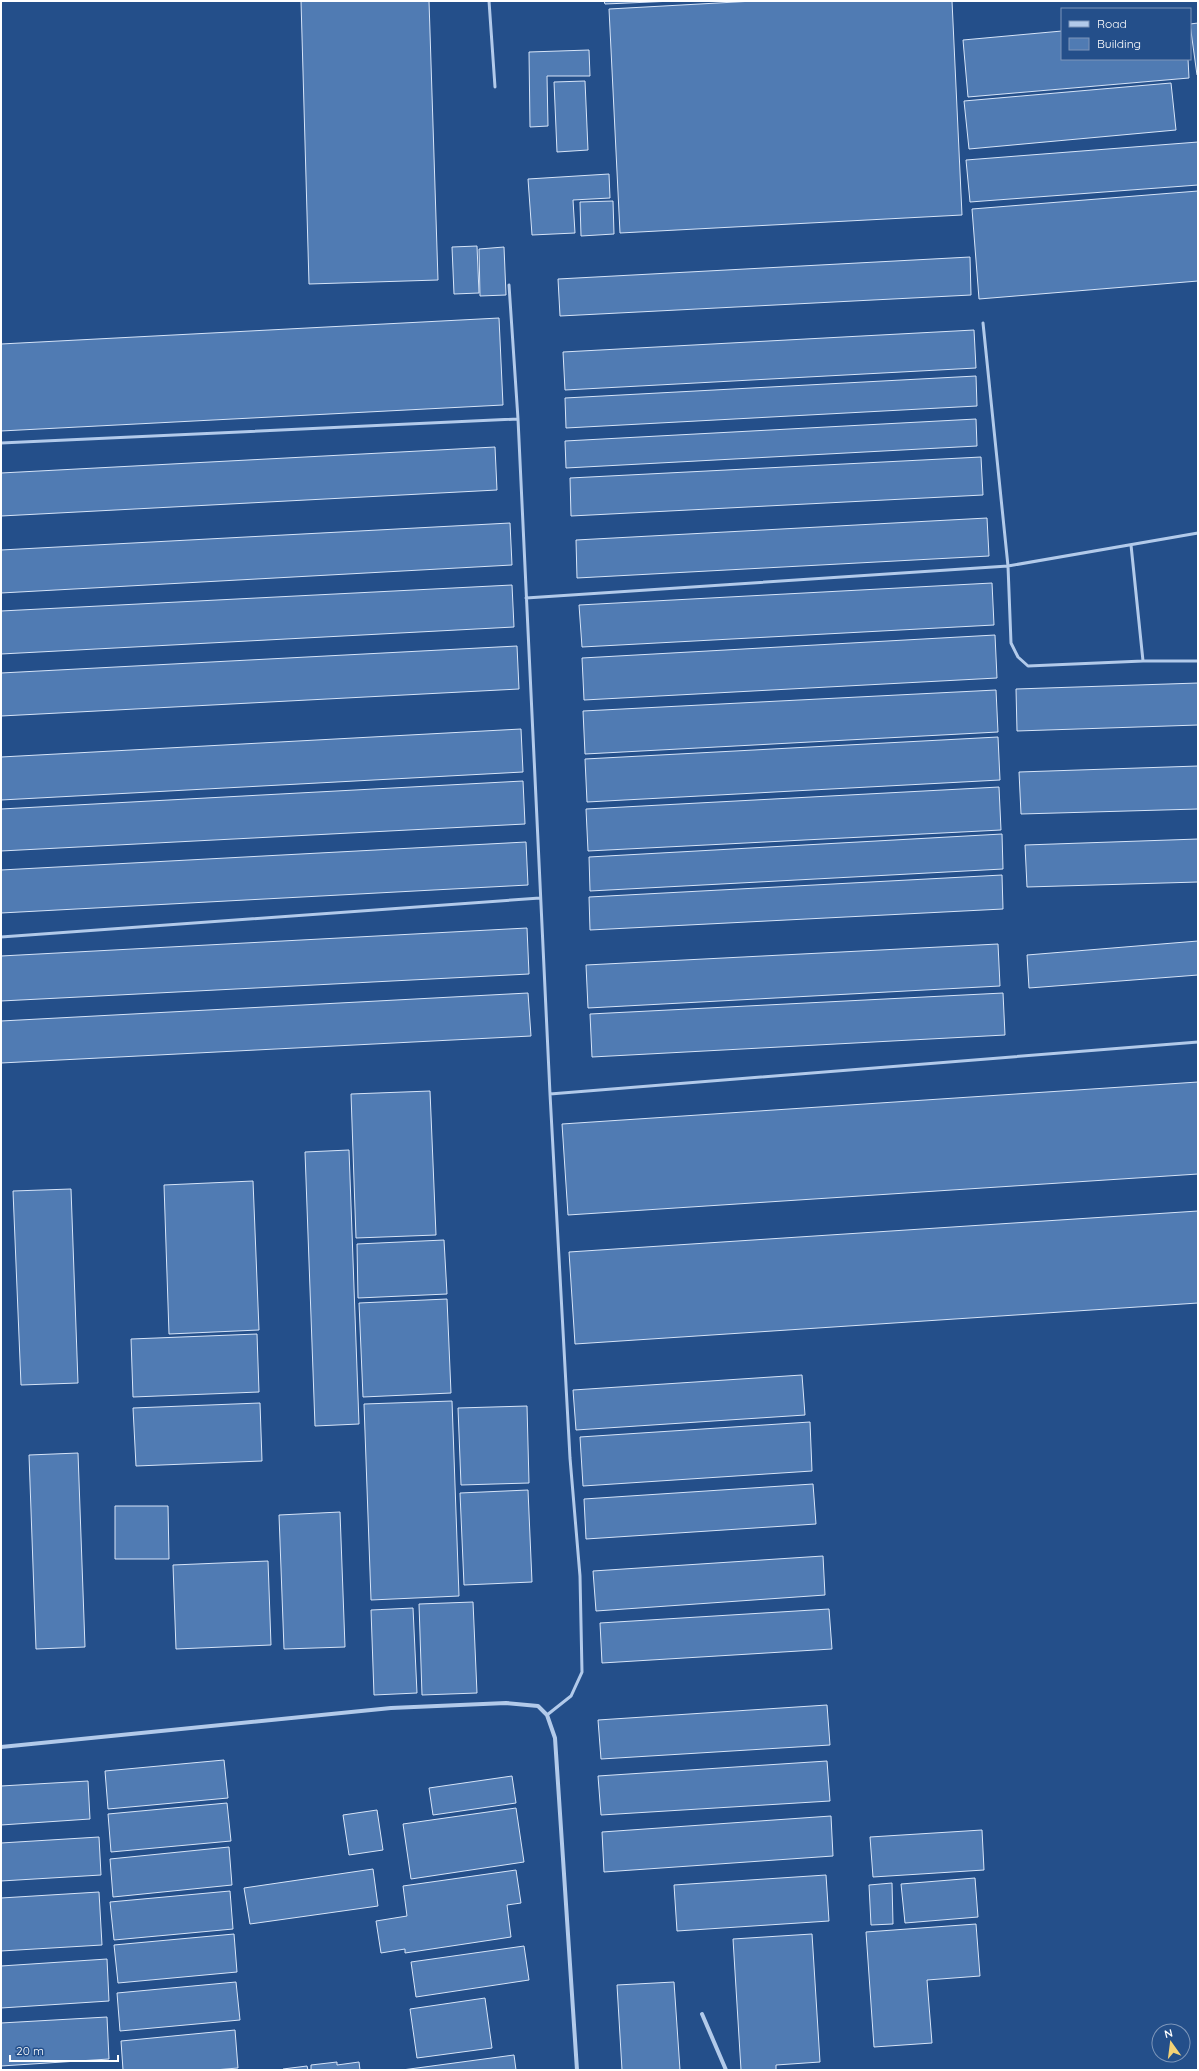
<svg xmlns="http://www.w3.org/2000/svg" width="1199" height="2071" font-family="Quicksand,sans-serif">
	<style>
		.building { fill: #507bb3; stroke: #d6e4f8 }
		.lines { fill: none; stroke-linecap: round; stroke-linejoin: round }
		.lane { stroke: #b2caea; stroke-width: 3 }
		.street { stroke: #b2caea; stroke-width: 4 }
	</style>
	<rect width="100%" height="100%" fill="#244f8a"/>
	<!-- building -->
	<path class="building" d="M301 1H429L438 280 309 284Z
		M604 1H674L605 4Z
		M754 1H952L962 215 620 233 609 9Z
		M1198 23V75H1197L1190 24Z
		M1062 31V59H1188L1189 78 968 97 963 40Z
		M589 50 590 76H547L548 126 530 127 529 52Z
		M585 81 588 150 557 152 554 82Z
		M1171 83 1176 130 969 149 964 101Z
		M1198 142V185L970 202 966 160Z
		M609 174 610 198 573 200 575 233 532 235 528 179Z
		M1198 191V281L979 299 972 209Z
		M613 201 614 234 581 236 580 202Z
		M477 246 479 293 454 294 452 247Z
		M504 247 506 295 480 296 479 249Z
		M970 257 971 295 560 316 558 279Z
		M499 318 503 405 1 431V344Z
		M974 330 976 368 565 390 563 352Z
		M976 376 977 406 566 428 565 398Z
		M976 419 977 446 566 468 565 441Z
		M495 447 497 490 1 516V473Z
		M981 457 983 495 571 516 570 478Z
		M987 518 989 556 577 578 576 540Z
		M510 523 512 565 1 593V550Z
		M992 583 994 625 582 647 579 605Z
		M512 585 514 627 1 654V611Z
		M995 635 997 678 584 700 582 658Z
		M517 646 519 689 1 716V673Z
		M1198 683V725L1017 731 1016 689Z
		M996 690 998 732 585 754 583 711Z
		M521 729 523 772 1 800V757Z
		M998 737 1000 780 587 802 585 759Z
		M1198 766V809L1021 814 1019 772Z
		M523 781 525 824 1 851V809Z
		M999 787 1001 830 588 851 586 809Z
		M1002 834 1003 869 590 891 589 857Z
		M1198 839V882L1027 887 1025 845Z
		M526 842 528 885 1 913V870Z
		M1002 875 1003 909 590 930 589 897Z
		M527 928 529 974 1 1001V956Z
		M1198 941V975L1029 988 1027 955Z
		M998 944 1000 986 588 1008 586 965Z
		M528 993 531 1036 1 1063V1021Z
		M1003 993 1005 1035 592 1057 590 1014Z
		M1198 1082V1174L568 1215 562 1124Z
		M430 1091 436 1235 356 1238 351 1094Z
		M349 1150 359 1424 315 1426 305 1152Z
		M253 1181 259 1330 169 1334 164 1185Z
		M71 1189 78 1383 21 1385 13 1191Z
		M1198 1211V1303L575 1344 569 1252Z
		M444 1240 447 1294 358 1298 357 1244Z
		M447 1299 451 1393 363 1397 359 1303Z
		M257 1334 259 1392 133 1397 131 1339Z
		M802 1375 805 1415 576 1430 573 1390Z
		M452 1401 459 1596 371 1600 364 1404Z
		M260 1403 262 1461 136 1466 133 1408Z
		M527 1406 529 1483 461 1485 458 1408Z
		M810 1422 812 1471 583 1486 580 1437Z
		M78 1453 85 1647 36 1649 29 1455Z
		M813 1484 816 1524 586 1539 584 1499Z
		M528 1490 532 1582 464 1585 460 1493Z
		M115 1506H168L169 1559H115Z
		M340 1512 345 1647 284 1649 279 1515Z
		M823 1556 825 1595 596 1611 593 1571Z
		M268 1561 271 1645 176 1649 173 1565Z
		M473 1602 477 1693 422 1695 419 1604Z
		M413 1608 417 1693 374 1695 371 1610Z
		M829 1609 832 1649 602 1663 600 1623Z
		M827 1705 830 1745 601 1759 598 1720Z
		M224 1760 228 1798 108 1809 105 1771Z
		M827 1761 830 1801 601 1815 598 1776Z
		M512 1776 516 1803 433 1815 429 1788Z
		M88 1781 90 1819 1 1825V1786Z
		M227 1803 231 1841 111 1852 108 1814Z
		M516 1808 524 1862 411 1879 403 1824Z
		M377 1810 383 1850 349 1855 343 1815Z
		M831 1816 833 1856 604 1872 602 1832Z
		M982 1830 984 1870 873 1877 870 1837Z
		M99 1837 101 1875 1 1881V1843Z
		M229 1847 232 1885 113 1897 110 1859Z
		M373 1869 378 1906 250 1924 244 1888Z
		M516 1870 521 1903 507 1905 511 1937 405 1953V1949L381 1953 376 1921 407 1916 403 1886Z
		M826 1875 829 1921 677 1931 674 1885Z
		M975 1878 978 1917 905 1923 901 1884Z
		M892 1883 893 1924 871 1925 869 1885Z
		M230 1891 233 1929 114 1940 110 1902Z
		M99 1892 102 1945 1 1951V1898Z
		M976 1924 980 1976 927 1980 932 2043 874 2047 866 1932Z
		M234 1934 237 1972 118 1983 114 1945Z
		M812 1934 820 2062 776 2065V2070H741L733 1939Z
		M524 1946 529 1980 416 1997 411 1962Z
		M107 1959 109 2001 1 2008V1966Z
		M236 1982 240 2020 120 2031 117 1993Z
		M674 1982 680 2070H622L617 1985Z
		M485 1998 492 2048 417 2058 410 2009Z
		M107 2017 109 2059 1 2066V2023Z
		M235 2030 238 2068 214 2070H123L121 2041Z
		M514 2055 516 2070H402Z
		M337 2062V2065L359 2062 360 2070H311V2065Z
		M307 2066 308 2070H283V2069Z"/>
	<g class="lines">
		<!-- lane -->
		<path class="lane" d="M489 1 495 87
			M509 285 518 419 550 1094 570 1458 580 1576 582 1672 571 1696 547 1715
			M983 323 1008 566 1011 643 1018 657 1028 666 1143 661H1198
			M1 443 518 419
			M1131 545 1143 661
			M526 598 1008 566 1198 533
			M1 937 540 898
			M550 1094 1198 1042"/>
		<!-- street -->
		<path class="street" d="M1 1747 391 1708 506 1703 538 1706 547 1715 555 1738 577 2070
			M702 2014 726 2070"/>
	</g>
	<!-- border -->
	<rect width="1199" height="2071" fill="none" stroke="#ffffff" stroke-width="4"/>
	<!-- legend -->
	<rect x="1061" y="8" width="130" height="52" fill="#244f8a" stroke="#7c95b9"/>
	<rect x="1069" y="21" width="20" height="6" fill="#b2caea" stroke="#7c95b9"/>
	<text x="1097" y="28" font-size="12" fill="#ffffff">Road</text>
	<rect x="1069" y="38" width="20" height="12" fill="#507bb3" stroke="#7c95b9"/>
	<text x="1097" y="48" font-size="12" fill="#ffffff">Building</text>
	<!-- north arrow -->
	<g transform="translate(1171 2043) rotate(346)"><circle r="19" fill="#244f8a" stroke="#7c95b9"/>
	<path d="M0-3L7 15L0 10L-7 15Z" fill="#f4d275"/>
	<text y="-6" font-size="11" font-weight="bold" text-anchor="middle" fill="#ffffff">N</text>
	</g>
	<!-- scale -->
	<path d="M10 2055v6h108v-6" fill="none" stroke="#ffffff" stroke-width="2"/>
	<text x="16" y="2055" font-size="12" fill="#ffffff" stroke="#244f8a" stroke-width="3" paint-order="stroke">20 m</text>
</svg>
